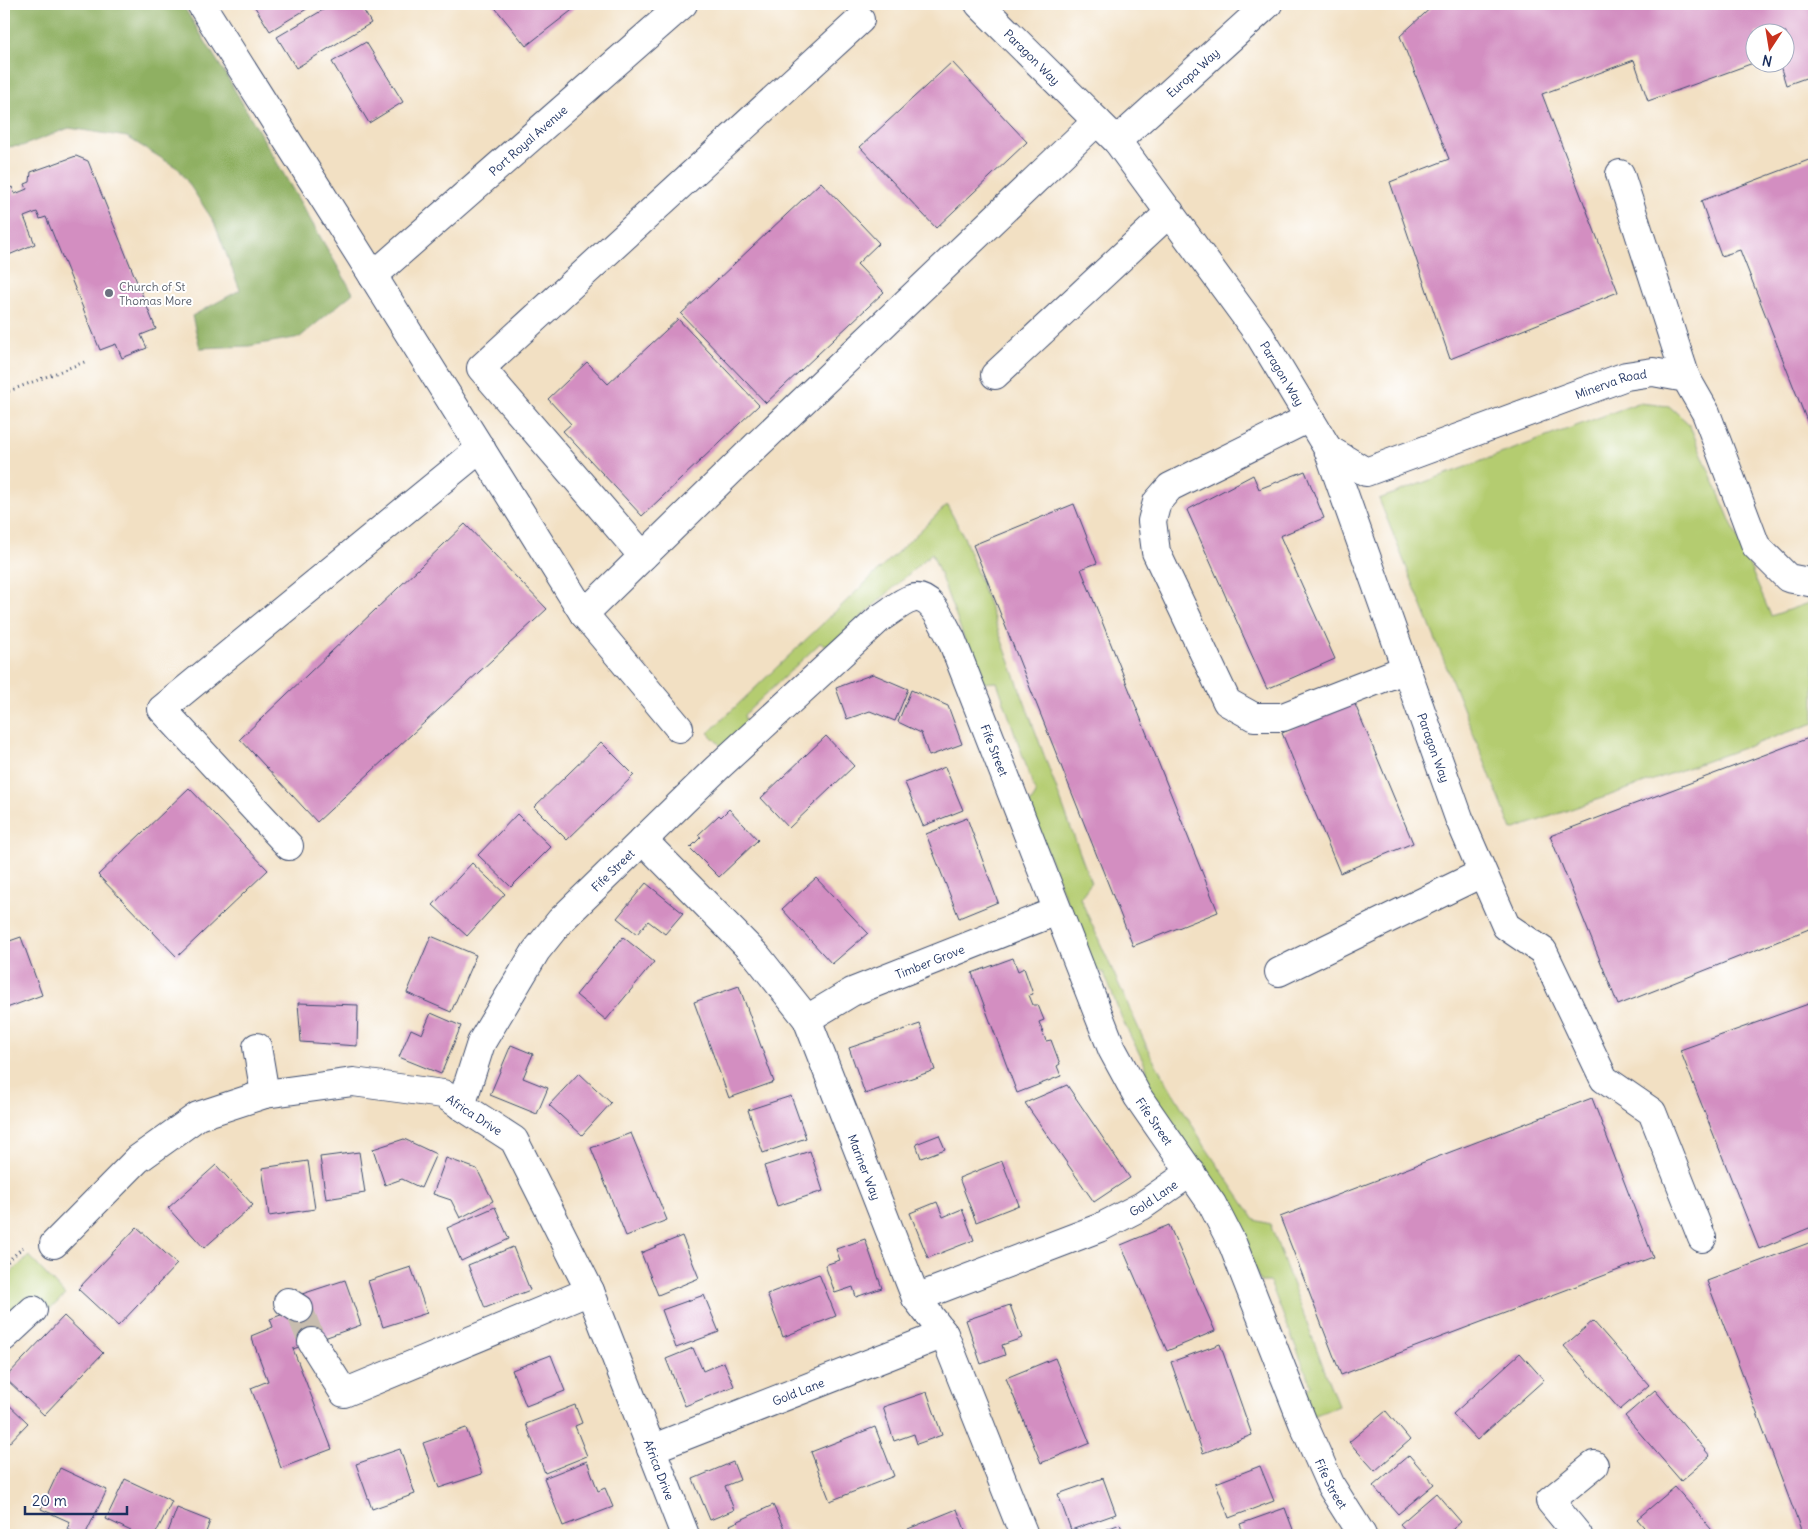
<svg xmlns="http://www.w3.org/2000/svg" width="1818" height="1539" font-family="Delius,sans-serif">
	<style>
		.green { fill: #b4cc70; stroke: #687e67 }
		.forest { fill: #8fb062; stroke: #557060 }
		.building { fill: #d38ec1 }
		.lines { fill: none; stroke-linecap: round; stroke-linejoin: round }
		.minor-tunnel { stroke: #c7bdaf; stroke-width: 28; stroke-dasharray: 28 14; stroke-linecap: butt }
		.minor-casing { stroke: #3b4a6d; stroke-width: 30 }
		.path { stroke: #3b4a6d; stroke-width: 3; stroke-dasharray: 1 4; stroke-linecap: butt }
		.minor { stroke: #fff; stroke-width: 28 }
		.worship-dot { fill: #6b7280; stroke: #fff; stroke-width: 2 }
		.labels { text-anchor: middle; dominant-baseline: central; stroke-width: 4; stroke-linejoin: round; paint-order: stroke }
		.street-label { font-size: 12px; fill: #1b2f5e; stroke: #fff }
		.worship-label { font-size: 12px; fill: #5b616d; stroke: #fff; text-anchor: start }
	</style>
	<rect width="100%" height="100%" fill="#fff"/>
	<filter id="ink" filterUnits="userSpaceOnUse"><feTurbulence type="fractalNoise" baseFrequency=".02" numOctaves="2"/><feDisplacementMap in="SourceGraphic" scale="10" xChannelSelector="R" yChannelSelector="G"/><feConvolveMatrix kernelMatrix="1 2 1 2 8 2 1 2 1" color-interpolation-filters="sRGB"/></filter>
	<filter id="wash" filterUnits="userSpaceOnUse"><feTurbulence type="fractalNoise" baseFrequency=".0096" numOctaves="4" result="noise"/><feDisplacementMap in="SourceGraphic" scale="20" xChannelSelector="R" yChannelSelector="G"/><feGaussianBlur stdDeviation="1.12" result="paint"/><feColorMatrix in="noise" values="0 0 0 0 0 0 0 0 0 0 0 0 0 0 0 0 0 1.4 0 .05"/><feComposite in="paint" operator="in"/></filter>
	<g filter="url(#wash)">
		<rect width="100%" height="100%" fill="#f2e0c3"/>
		<!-- green -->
		<path class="green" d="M1638 403 1669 406 1689 424 1771 616 1814 601V723L1512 830 1379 499Z
			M947 505 964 537 1091 883 1080 898 1151 1056 1206 1148 1255 1220 1270 1224 1338 1406 1313 1416 1304 1395 1311 1385 1270 1282H1260L1246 1244 1224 1199 1144 1082 1147 1069 1123 1021 1104 973 1093 968 1029 805 1036 794 997 682 981 683 932 553 829 646 820 643 744 715 746 723 722 747 708 733Z
			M29 1256 65 1295 47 1312 29 1296 13 1312 4 1303V1279Z"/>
		<!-- forest -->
		<path class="forest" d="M4 4H182L226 75 353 293 300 337 249 346 200 348 192 316 240 290 214 222 179 169 127 137 69 128 22 146 4 147Z"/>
		<g id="blocks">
			<!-- building -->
			<path class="building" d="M253 4H315L270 31Z
				M333 4H360L371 23 296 68 277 37Z
				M492 4H580L526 46Z
				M1435 4H1814V75L1786 85 1779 62H1786V32H1756V62L1648 101 1634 60 1542 94 1618 292 1450 359 1390 182 1449 159 1400 36Z
				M366 42 403 102 369 123 332 62Z
				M952 62 1027 142 936 228 860 147Z
				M76 156 88 161 156 329 141 335 147 348 122 358 116 344 100 350 46 217 40 219 37 212 24 217 35 244 4 257V191L12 187 15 194 27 189 25 184 30 182 31 172Z
				M1814 158V439L1740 250 1721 256 1701 201Z
				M821 182 879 243 857 264 884 292 766 403 681 314Z
				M678 319 759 405 642 516 563 431 571 424 548 399 587 362 608 384Z
				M1305 471 1324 518 1280 536 1335 659 1267 689 1187 510 1253 475 1259 489Z
				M1074 504 1097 563 1081 569 1218 912 1133 946 973 545Z
				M465 524 547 609 317 822 240 739Z
				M873 674 908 689 895 721 870 711 847 719 836 688Z
				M911 690 948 706 962 744 929 756 921 733 898 722Z
				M1354 702 1413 843 1340 873 1282 733Z
				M826 736 854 766 789 828 761 798Z
				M1814 736V927L1618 1005 1550 836Z
				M601 742 634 775 567 840 534 807Z
				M945 767 963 810 923 826 905 783Z
				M189 788 268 870 177 957 98 875Z
				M729 809 758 840 719 877 690 848 701 837 698 835 719 815 721 817Z
				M517 814 551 847 511 887 478 855Z
				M967 818 998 902 959 918 926 834Z
				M472 863 505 894 467 936 433 905Z
				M816 878 868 933 832 964 782 909Z
				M646 883 683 913 665 934 648 921 637 934 617 918Z
				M431 936 476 955 451 1012 407 993Z
				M21 937 42 995 4 1009V943Z
				M623 937 654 962 606 1020 576 995Z
				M1013 958 1018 971 1024 968 1033 994 1029 995 1033 1005H1038L1044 1020 1039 1022 1046 1041 1051 1040 1060 1064 1057 1066 1061 1076 1017 1093 972 973Z
				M739 986 774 1082 729 1098 694 1002Z
				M1814 1002V1226L1759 1249 1680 1050Z
				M298 1003 358 1005 357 1046 301 1042Z
				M431 1013 461 1026 441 1074 399 1057 411 1029 422 1034Z
				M920 1024 935 1070 865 1094 849 1048Z
				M511 1045 533 1054 523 1078 548 1088 537 1114 490 1095Z
				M579 1073 611 1103 582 1135 549 1105Z
				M1067 1085 1130 1178 1094 1202 1025 1103Z
				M791 1096 806 1138 763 1153 748 1110Z
				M1592 1098 1653 1257 1341 1375 1280 1217Z
				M631 1133 667 1220 626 1236 591 1148Z
				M939 1135 945 1149 921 1158 916 1144Z
				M404 1139 436 1154 421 1188 402 1179 385 1185 373 1149Z
				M810 1151 823 1191 777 1206 764 1166Z
				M359 1152 365 1193 326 1199 320 1157Z
				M446 1158 477 1169 493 1201 460 1218 451 1200 433 1194Z
				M308 1161 315 1209 269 1216 262 1168Z
				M1002 1161 1019 1205 976 1222 959 1178Z
				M216 1165 253 1205 204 1248 168 1208Z
				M937 1202 943 1217 962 1209 974 1240 928 1258 910 1213Z
				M495 1207 509 1239 461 1261 447 1228Z
				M1169 1225 1215 1331 1167 1351 1121 1245Z
				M137 1227 177 1264 118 1326 78 1289Z
				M682 1236 699 1278 658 1295 641 1253Z
				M865 1239 882 1288 856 1297 853 1287 835 1293 825 1265 840 1260 836 1249Z
				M1814 1241V1535H1803L1707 1281Z
				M513 1247 530 1290 485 1308 468 1265Z
				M411 1267 427 1313 383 1327 368 1281Z
				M819 1274 836 1316 783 1337 767 1294Z
				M345 1280 361 1325 293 1349 332 1449 281 1468 251 1388 268 1381 251 1336 273 1327 270 1319 305 1306 302 1294Z
				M704 1295 719 1332 676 1348 662 1310Z
				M1010 1305 1022 1338 1002 1345 1005 1355 981 1364 966 1320Z
				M64 1316 103 1353 44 1415 5 1378Z
				M1593 1321 1649 1385 1620 1410 1564 1346Z
				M1220 1344 1252 1435 1203 1453 1171 1362Z
				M693 1348 703 1371 724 1362 734 1386 685 1406 666 1359Z
				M1520 1353 1544 1380 1477 1440 1453 1414Z
				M551 1355 565 1391 526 1406 512 1370Z
				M1055 1358 1090 1443 1041 1463 1006 1378Z
				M1655 1390 1710 1456 1681 1481 1625 1416Z
				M927 1392 942 1435 917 1444 914 1434 894 1441 883 1407Z
				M4 1400 28 1423 4 1448Z
				M575 1405 582 1423 575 1426 587 1456 545 1473 526 1424Z
				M1386 1411 1410 1440 1375 1471 1349 1442Z
				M875 1427 894 1476 830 1501 811 1452Z
				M466 1428 482 1474 439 1488 423 1443Z
				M400 1449 415 1494 372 1509 356 1464Z
				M1409 1455 1434 1484 1398 1514 1373 1486Z
				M587 1461 598 1491 605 1488 613 1507 563 1526 544 1478Z
				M733 1462 740 1480 725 1486 734 1510 710 1520 693 1479Z
				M1260 1466 1274 1501 1229 1518 1216 1483Z
				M60 1468 107 1490 85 1535H80L67 1529 70 1522 41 1509Z
				M1103 1478 1116 1514 1071 1530 1058 1494Z
				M125 1479 172 1501 155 1535H134L135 1533 106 1519Z
				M1675 1487 1690 1504 1716 1535H1651L1637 1519Z
				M1436 1493 1461 1522 1446 1535H1410L1400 1524Z
				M773 1505 787 1535H735L730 1525Z
				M177 1508 210 1521 205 1535H167Z
				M1285 1508 1295 1535H1244L1240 1524Z
				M957 1509 967 1535H911L908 1529Z
				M1120 1524 1124 1535H1092Z
				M233 1531 243 1535H231Z"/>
		</g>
	</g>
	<g filter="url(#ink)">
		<use href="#blocks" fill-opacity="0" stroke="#3b4a6d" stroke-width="1"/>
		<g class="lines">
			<!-- minor-tunnel -->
			<path class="minor-tunnel" d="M299 1309 312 1342"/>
			<defs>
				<g id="minor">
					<path d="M201 4 373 276 584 614 679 728"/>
					<path id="s1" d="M979 4 1117 141 1260 336 1328 449 1459 818 1506 926 1543 951 1604 1079 1652 1112 1702 1238"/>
					<path id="s2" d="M1117 141 1268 4"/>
					<path d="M1620 174 1686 378"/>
					<path id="s3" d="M373 276 683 4"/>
					<path d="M995 375 1170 212"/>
					<path d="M1309 418 1170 487 1157 502 1152 521 1156 552 1227 702 1254 717H1283L1406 669"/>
					<path id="s4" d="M1328 449 1366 472 1626 376 1653 372 1686 378 1706 413 1756 546 1788 578 1814 583"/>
					<path d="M643 556 481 368 860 20"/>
					<path d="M584 614 756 446 1097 121"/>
					<path id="s5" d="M643 840 757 956 807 1019 916 1298 944 1334 1024 1535"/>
					<path d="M289 846 162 709 481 448"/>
					<path d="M1279 972 1482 873"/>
					<path id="s6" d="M807 1019 852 992 1057 911"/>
					<path d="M257 1047 265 1094"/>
					<path id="s7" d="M461 1106 481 1043 536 951 560 921 716 769 880 618C890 612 901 602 911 599 931 592 943 624 951 638L1112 1049 1138 1097 1212 1204 1233 1245 1303 1423 1331 1486 1362 1535"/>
					<path id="s8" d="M54 1244 138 1159 198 1116 265 1094 353 1082 443 1094 514 1140 590 1291 685 1535"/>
					<path id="s9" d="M916 1298 1099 1228 1142 1206 1191 1172"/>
					<path d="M288 1302 299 1309"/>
					<path d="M4 1337 33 1310"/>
					<path d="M312 1342 344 1393 590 1291"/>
					<path id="s10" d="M651 1449 944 1334"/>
					<path d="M1578 1535 1550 1501 1594 1465"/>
				</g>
			</defs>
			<!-- minor casing -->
			<use href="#minor" class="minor-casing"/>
			<!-- path -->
			<path class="path" d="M4 393 87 361
				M4 1265 24 1246"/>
			<!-- minor -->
			<use href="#minor" class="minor"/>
		</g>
	</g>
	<!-- markers -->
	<circle class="worship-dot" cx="109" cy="293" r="5"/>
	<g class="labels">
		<!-- street labels -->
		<g class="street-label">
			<text stroke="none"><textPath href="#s1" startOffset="75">Paragon Way</textPath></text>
			<text stroke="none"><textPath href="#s2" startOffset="102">Europa Way</textPath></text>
			<text stroke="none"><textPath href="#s3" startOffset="206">Port Royal Avenue</textPath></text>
			<text stroke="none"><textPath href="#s1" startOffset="480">Paragon Way</textPath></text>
			<text stroke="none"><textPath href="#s4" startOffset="305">Minerva Road</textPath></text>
			<text stroke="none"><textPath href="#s1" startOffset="885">Paragon Way</textPath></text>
			<text stroke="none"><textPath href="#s7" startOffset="870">Fife Street</textPath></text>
			<text stroke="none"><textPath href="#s7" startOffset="285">Fife Street</textPath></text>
			<text stroke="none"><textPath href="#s6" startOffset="136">Timber Grove</textPath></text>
			<text stroke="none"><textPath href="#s8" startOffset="481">Africa Drive</textPath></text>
			<text stroke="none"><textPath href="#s7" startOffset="1275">Fife Street</textPath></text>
			<text stroke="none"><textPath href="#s5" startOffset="402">Mariner Way</textPath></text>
			<text stroke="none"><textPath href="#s9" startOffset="258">Gold Lane</textPath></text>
			<text stroke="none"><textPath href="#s10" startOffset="158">Gold Lane</textPath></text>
			<text stroke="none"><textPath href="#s8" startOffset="889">Africa Drive</textPath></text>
			<text stroke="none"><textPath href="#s7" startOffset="1680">Fife Street</textPath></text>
		</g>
		<!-- worship labels -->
		<g class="worship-label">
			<text x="119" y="286">Church of St<tspan x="119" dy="14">Thomas More</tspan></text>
		</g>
	</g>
	<!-- margin -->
	<rect width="1818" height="1539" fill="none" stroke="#fff" stroke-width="20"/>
	<!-- north arrow -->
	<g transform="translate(1770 48) rotate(192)"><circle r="24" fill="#ffffff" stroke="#a4acbf"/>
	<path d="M0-4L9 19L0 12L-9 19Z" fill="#c8321e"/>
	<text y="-8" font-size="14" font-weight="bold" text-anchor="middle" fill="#1b2f5e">N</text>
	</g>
	<!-- scale -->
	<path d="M25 1506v8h102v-8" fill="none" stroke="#1b2f5e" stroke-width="2.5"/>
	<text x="32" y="1506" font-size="15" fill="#1b2f5e" stroke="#ffffff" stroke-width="4" paint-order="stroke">20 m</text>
</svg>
